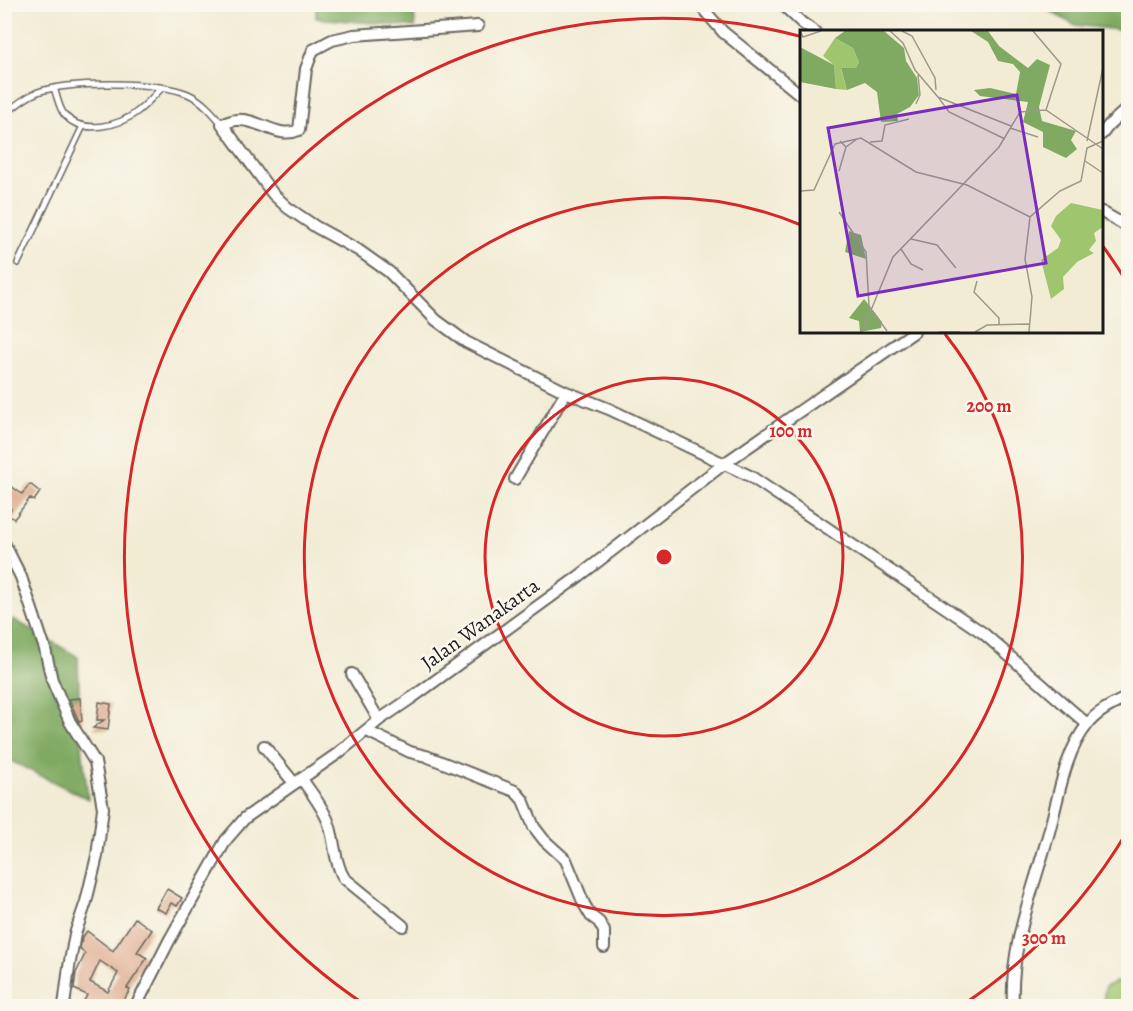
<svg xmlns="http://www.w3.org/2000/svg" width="1133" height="1011" font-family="Alegreya,serif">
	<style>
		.green { fill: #a0c56f; stroke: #5e7046; stroke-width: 1.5 }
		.forest { fill: #80aa62; stroke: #4e633f; stroke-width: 1.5 }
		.building { fill: #dba78a; fill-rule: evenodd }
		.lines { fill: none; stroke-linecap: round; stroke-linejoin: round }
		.lane-casing { stroke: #67655d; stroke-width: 8 }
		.street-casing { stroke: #67655d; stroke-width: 14 }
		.lane { stroke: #fff; stroke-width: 5 }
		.street { stroke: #fff; stroke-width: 10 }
		.ring { fill: none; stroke: #d62828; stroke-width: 3 }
		.labels { text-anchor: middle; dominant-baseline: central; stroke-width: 5; stroke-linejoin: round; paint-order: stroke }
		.street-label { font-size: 21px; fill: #1c1c1c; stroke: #fbf7ec }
		.inset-road { fill: none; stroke: #9c998b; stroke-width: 1.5 }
		.view { fill: #7b2cbf; fill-opacity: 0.15; stroke: #7b2cbf; stroke-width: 3 }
		.inset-edge { fill: none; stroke: #1c1c1c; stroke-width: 3 }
		.centre { fill: #d62828; stroke: #fbf7ec; stroke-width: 3 }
		.ring-label { font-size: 18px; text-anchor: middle; font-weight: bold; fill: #d62828; stroke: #fbf7ec; stroke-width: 5; stroke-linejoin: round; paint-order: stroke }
	</style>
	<rect width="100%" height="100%" fill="#fbf7ec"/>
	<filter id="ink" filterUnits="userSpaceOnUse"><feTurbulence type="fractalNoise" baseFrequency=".0167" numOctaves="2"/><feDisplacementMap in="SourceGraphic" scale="12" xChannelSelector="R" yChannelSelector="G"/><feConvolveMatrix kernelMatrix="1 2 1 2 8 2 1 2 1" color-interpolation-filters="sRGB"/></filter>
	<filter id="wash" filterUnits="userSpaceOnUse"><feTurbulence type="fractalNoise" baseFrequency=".008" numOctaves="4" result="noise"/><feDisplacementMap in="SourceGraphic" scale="24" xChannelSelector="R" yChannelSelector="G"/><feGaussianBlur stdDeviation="1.35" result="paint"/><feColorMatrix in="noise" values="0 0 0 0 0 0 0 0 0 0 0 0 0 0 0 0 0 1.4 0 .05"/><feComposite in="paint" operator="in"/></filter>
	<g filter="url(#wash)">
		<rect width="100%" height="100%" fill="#f2ecd5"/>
		<!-- green -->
		<path class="green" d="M1128 977V1006H1103L1105 987Z"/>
		<!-- forest -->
		<path class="forest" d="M316 5H414L415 27 316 18Z
			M1039 5H1128V31L1074 25Z
			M13 619 78 657 80 729 88 799 5 758 4 643Z"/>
		<g id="blocks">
			<!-- building -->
			<path class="building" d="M4 481 22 494 30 484 40 492 34 501 30 498 14 519 7 514 11 509 4 504Z
				M80 698 82 721 79 722 69 699Z
				M99 702 111 704 108 730 93 728 104 720H97Z
				M167 889 182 898 177 906 171 903 166 913 156 908Z
				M135 918 152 930 137 952 147 958 127 988 130 990 120 1006H90L83 1003 87 995 74 989 76 973 85 954 80 948 82 938 87 931 113 951ZM100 961 118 973 108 992 90 982Z"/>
		</g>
	</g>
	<g filter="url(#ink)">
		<use href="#blocks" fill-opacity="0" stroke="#67655d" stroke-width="1.5"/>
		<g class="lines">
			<defs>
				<path id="lane" d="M54 88C57 96 59 108 64 114 81 136 120 126 138 111 147 104 154 95 162 88
					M4 115C15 106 25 97 38 92 70 81 157 81 188 94 202 100 213 113 222 124
					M18 263 83 126"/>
				<path id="street" d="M699 4 723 32 802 96
					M782 4 802 23 815 32
					M478 26 354 35 332 40 313 50 306 69 299 130C278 140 259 118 237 120 232 120 227 123 222 124L273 194 288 208 316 227 358 250 389 272 436 320 466 342 566 392 609 409 750 476 983 633 1087 724
					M1102 134 1109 125 1128 108
					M1102 212 1128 227
					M515 479 566 392
					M4 543 21 577 45 649 52 680 70 722 95 762 103 808 97 856 86 902 75 934 69 967 64 1006
					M352 674 379 720
					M367 731 410 752 426 756 515 791 523 800 534 827 544 840 566 860 584 904 591 916 599 922 604 931V947
					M264 746 294 783
					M302 779C311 793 324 808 329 824 335 841 334 862 344 878L403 926
					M136 1006 169 941 226 840 245 818 337 754 379 720 413 697 578 577 725 463 914 332
					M1013 1006C1010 943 1033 892 1049 832 1059 797 1064 754 1087 725 1097 711 1114 704 1128 697"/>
			</defs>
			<!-- lane casing -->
			<use href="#lane" class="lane-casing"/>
			<!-- street casing -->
			<use href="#street" class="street-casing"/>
			<!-- lane -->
			<use href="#lane" class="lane"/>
			<!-- street -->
			<use href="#street" class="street"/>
		</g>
	</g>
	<!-- distance rings -->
	<g class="ring">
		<circle cx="664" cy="557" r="179"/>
		<path d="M945 334A359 359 0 1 1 801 225"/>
		<path d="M1128 830A538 538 0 0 1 961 1006M367 1006A538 538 0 0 1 799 36M1102 245A538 538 0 0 1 1128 284"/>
	</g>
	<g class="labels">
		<!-- street labels -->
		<g class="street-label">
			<text transform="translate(480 624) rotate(-36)">Jalan Wanakarta</text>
		</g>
	</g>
	<!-- overview -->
	<g transform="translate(800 30)">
		<rect width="303" height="303" fill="#f2ecd5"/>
		<path d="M35 8 53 18 59 32 56 38 41 39 47 60 36 59 34 35 23 26ZM271 173 303 180V197L294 203 296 211 289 220 294 223 277 232 263 247 264 259 251 269 241 230 258 218 261 210 251 196 256 186Z" fill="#a0c56f"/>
		<path d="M45 1H84L104 18 106 31 117 48 119 65 110 77 97 84 98 91 81 92 77 62 65 53 47 60 41 38H56L59 32 53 18 35 8ZM171 1H188L199 16 228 38 237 29 250 35 239 77 242 91 276 101 271 110 277 119 266 128 243 117V102L223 92 228 72 180 66 174 60 190 58 216 64 220 42 213 34 198 31 188 12ZM0 17 34 35 36 59 0 52ZM49 201 61 205 66 229 45 222ZM64 269 82 292 81 298 60 302 59 291 49 288Z" fill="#80aa62"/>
		<path class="inset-road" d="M0 1 3 7 21 1M90 1 103 13 115 40 138 67 211 96M102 1 112 6 135 48 136 60M233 1 261 34 246 80M138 67 149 82 205 109M116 74 120 65 118 45M210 98 238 107M40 111 46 117 57 109M287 111 303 38M70 112 82 111 85 95 109 89M285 131 303 143M39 141 46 117M0 161 14 160 35 114 61 108 116 142 167 155 230 187M39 182 66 222 69 276 87 301M111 209 137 215 156 238M101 219 111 234 123 240M177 251 174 262 199 288V294M62 302 93 227 199 117 220 82 246 80 303 119M139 302H160M175 302 187 295 229 294M229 302 232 267 225 229 230 187 260 161 281 151 287 118 303 111"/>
		<path class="view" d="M217 65 246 233 58 266 28 98Z"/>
		<rect width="303" height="303" class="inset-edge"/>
	</g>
	<circle cx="664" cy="557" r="9" class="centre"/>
	<g class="ring-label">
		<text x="989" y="412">200 m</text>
		<text x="791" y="437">100 m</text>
		<text x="1044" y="944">300 m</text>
	</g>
	<!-- margin -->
	<rect width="1133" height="1011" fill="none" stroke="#fbf7ec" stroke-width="24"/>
</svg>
